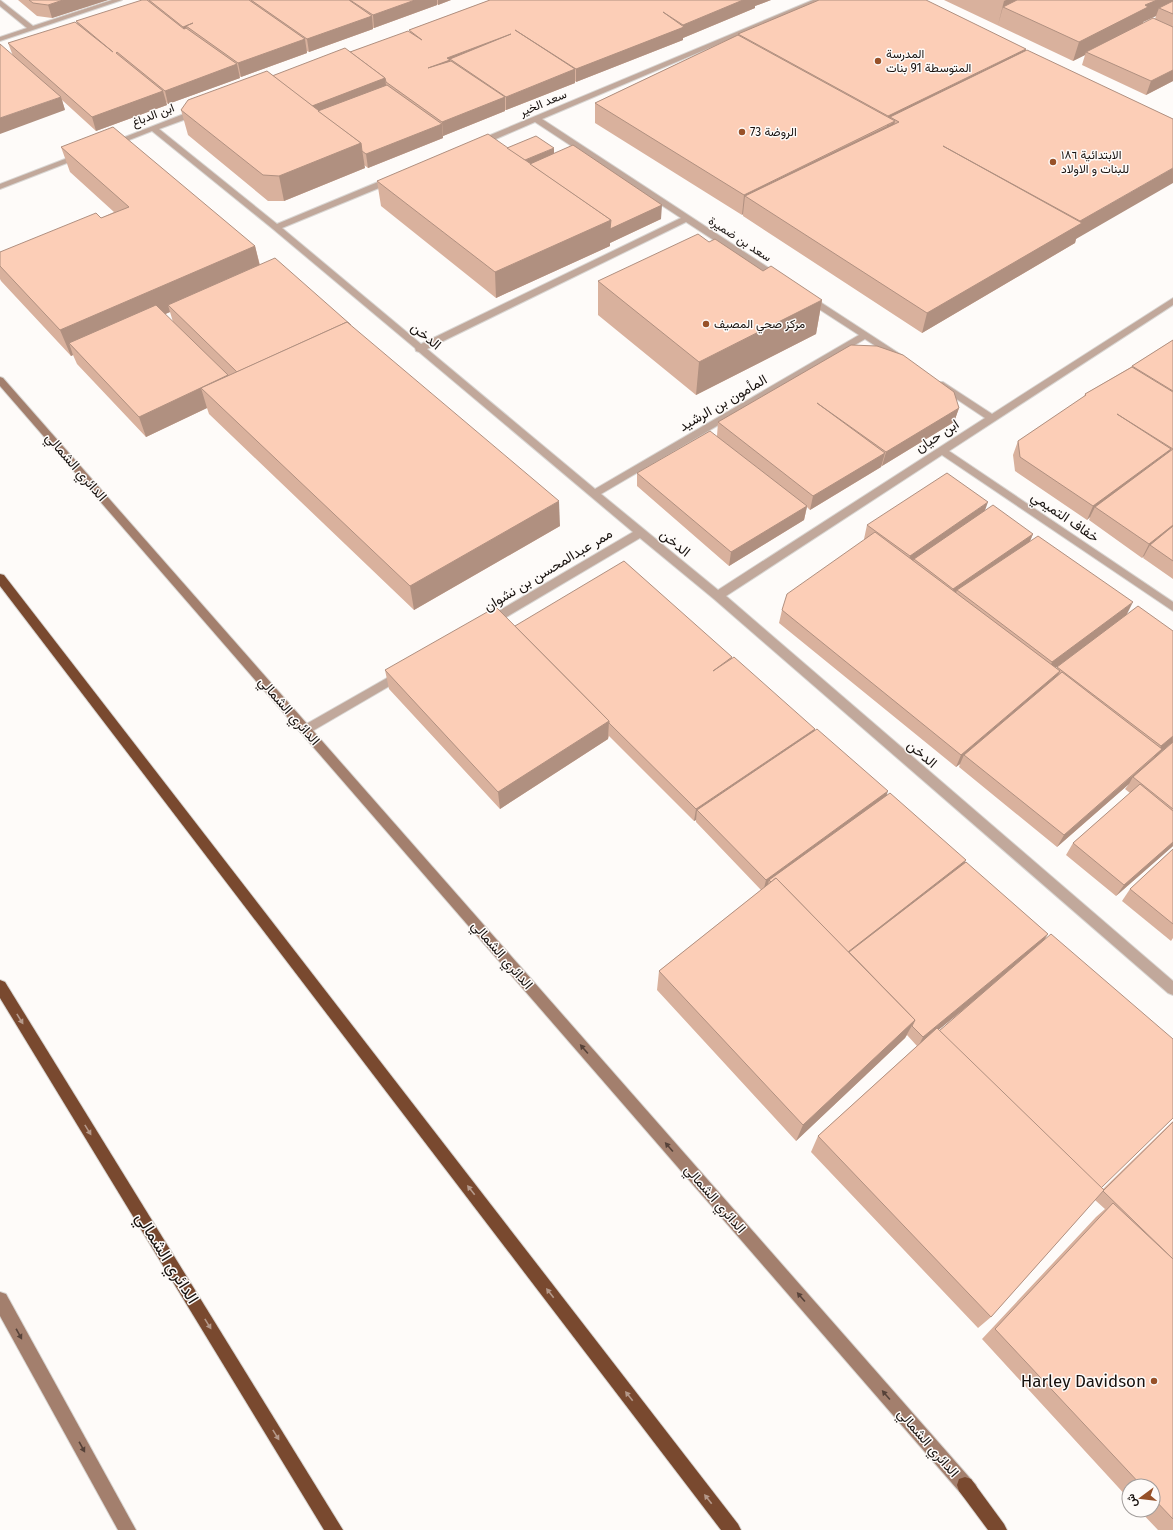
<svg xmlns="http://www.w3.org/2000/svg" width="1173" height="1530" font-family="'Fira Sans',Vazirmatn,sans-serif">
<rect width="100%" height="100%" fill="#fefbf9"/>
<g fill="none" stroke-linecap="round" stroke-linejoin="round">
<defs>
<g id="street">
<polygon points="0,0 33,26 112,0 122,0 0,41 0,37 27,28 0,6"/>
<polygon points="813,0 822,0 542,119 781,276 782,278 781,280 775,280 686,222 427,349 595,489 859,335 805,300 804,298 805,296 811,296 903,356 905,358 903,360 897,360 865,339 601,494 718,590 985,418 937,386 935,384 937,382 943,382 992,414 1173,298 1173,305 949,451 1173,602 1173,611 942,455 726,596 1173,981 1173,995 1168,993 714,599 640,538 493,625 489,626 485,625 483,622 485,619 633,532 419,352 416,351 415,348 273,229 152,131 114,146 108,146 107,144 194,110 200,110 200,114 159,129 277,224 390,177 396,177 396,181 282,228 421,344 681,218 535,122 482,145 476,145 476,141"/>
<polygon points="78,154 81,154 85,156 0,189 0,184"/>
<polygon points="401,670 405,671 407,674 405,677 309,733 305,735 301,733 299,730 301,727"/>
</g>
<g id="secondary">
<polygon points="0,377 3,378 976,1485 978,1491 976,1497 970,1499 964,1497 0,386"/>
<polygon points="0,1292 6,1294 136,1530 118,1530 0,1316"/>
</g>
<g id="highway">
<polygon points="0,574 4,575 738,1524 741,1530 721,1530 0,586"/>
<polygon points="0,980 5,982 343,1530 324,1530 0,998"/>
<polygon points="965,1477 971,1479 1004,1524 1007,1530 988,1530 959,1491 957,1485 959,1479"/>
</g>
</defs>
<use href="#street" stroke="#d9d6d3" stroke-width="2"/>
<use href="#secondary" stroke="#d9d6d3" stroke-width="2"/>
<use href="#highway" stroke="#d9d6d3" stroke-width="2"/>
<use href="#street" fill="#c1a89b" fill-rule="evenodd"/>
<use href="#secondary" fill="#a37f6d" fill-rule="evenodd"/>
<use href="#highway" fill="#79492f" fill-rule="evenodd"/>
</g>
<g fill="#d9b19d" fill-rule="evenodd">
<polygon points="18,0 108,0 52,18 37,16"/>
<polygon points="148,0 451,0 438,5 437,4 437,5 374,28 373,28 373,29 309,52 307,51 307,53 241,77 239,76 240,78 168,104 166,102 167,105 96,131 62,100 65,110 13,56 8,43 77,24 76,21"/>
<polygon points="490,0 771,0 755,6 755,8 683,38 683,40 576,82 575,81 575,83 506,110 505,110 505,111 443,136 443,138 368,168 364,165 365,168 284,201 268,201 188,135 181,110 272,76 350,52 410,32 409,30"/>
<path d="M944,0H1173V81L1146,95L1082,65L1085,55L1073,61ZM1156,16L1155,19L1143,24V22Z"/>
<polygon points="738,34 1026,49 1026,51 1173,119 1076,239 1075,243 922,333 743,216 743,214 742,215 595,123 595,103 738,35"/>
<path d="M61,147L255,246L260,265L560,526L414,610L209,414L207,408L146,437L77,364L73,355L71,356L1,281L0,279V252L101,218L114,212L70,172ZM170,312L173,322L165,314Z"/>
<polygon points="507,148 554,154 661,219 610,243 610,246 496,298 381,206 377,181"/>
<polygon points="709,242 763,271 822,300 816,334 696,395 598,315 598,281"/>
<polygon points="1173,340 1173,579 1143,558 1144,556 1142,558 1089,520 1090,517 1087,520 1015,471 1013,455 1018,441 1084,397 1085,394 1131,367 1132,366"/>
<polygon points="959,408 954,422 882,466 882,465 881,467 810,510 807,507 804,520 729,566 637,486 637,473 717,436 718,422"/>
<path d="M984,511L1033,534L1030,541L1126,615L1173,631V742L1161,752L1159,755L1173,742V846L1116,896L1066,855L1073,843L1130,793L1125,789L1129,784L1057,847L959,767L960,764L956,767L779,623L782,610L865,540L864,539L867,525ZM1112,626L1057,667L1056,668H1055Z"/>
<path d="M515,626L732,658L887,795L1048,934L1044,940L1101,1188L1103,1189L1173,1121V1530H1158L1139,1510H1153V1486H1129V1499L982,1339L1096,1217L1105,1209L1095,1200L991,1317L978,1328L811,1152L818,1136L917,1046L907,1035L905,1038L796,1141L657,990L659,971L761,890L696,822V820L694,821L609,736L608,739L500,809L389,689L385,670ZM962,1011L939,1031L938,1030Z"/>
<polygon points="1173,849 1173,938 1171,941 1122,901 1130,889"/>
</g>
<g fill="#b09080">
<polygon points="63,0 108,0 52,18 48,5"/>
<polygon points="415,0 437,0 437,5 374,28 373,15"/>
<polygon points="438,0 451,0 438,5"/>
<polygon points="743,0 771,0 755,6 755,8 683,38 683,40 576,82 576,69 683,27 683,25"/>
<polygon points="1006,0 1053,0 1003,7 998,25 1004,1"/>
<polygon points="1157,0 1173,0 1173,8 1159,8 1156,16 1143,22 1142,26 1086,52 1085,55 1073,61 1079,42 1145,5"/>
<polygon points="372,16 373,29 309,52 307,39"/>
<polygon points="193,23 186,26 189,39 186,40 183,27"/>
<polygon points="511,34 450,59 451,74 428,68 447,58"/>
<polygon points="305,39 307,53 241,77 238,63"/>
<polygon points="1026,49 1021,69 899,122 890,117 889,125 895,121 891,141 745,196 743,214 742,215 744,195 887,126 888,116"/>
<polygon points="237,64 240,78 168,104 165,91"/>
<polygon points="575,69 575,83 506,110 506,97"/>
<polygon points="1173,70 1173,81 1146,95 1151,81"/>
<polygon points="385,78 388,98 324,122 310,106"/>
<polygon points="163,91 167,105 96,131 92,117"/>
<polygon points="61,97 65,110 0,134 0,118"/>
<polygon points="505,97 505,111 443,136 442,122"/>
<polygon points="442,124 443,138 368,168 366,154"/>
<polygon points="361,143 365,168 284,201 279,176"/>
<polygon points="554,148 554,155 523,168 521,162"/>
<polygon points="1173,168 1173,183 1076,239 1075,243 922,333 927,313 1079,224 1080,221"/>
<polygon points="662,205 661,219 610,243 610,246 496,298 495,272 611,220"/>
<polygon points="255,246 261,271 168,305 170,312 78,353 69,343 73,355 71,356 60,330"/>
<polygon points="822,300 816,334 696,395 699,362"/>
<polygon points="228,375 234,395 201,388 207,408 146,437 139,417"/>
<polygon points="959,408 954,422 882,466 886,452"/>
<polygon points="1171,449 1164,463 1095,507 1090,517 1087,520 1093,506"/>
<polygon points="885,453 881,467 810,510 813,496"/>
<polygon points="559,501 560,526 414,610 410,586"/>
<polygon points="988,502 983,516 914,559 912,565 906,569 910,556"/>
<polygon points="807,506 804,520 729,566 731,552"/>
<polygon points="1173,525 1173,533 1150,545 1144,556 1142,558 1149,544"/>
<polygon points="1033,534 1027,548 957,590 955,597 948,602 953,589"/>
<polygon points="1133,602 1126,616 1046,675 1052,662"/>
<polygon points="1060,671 1054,684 964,755 960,764 956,767 961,755"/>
<polygon points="609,721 608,739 500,809 498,792"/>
<polygon points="815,729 812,741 697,810 696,820 694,821 696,809"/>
<polygon points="1173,736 1173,742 1161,752 1154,761 1133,777 1129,784 1057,847 1064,835 1154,757 1161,746"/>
<polygon points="888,791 884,803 769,880 767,889 763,892 766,880"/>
<polygon points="1173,842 1173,846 1116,896 1124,885"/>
<polygon points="966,860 961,871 847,960 843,955"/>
<polygon points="1048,934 1041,945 918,1047 923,1037"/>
<polygon points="915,1020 905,1038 796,1141 803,1125"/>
</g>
<g fill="#fcceb7" stroke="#b09080">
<polygon points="29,0 63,0 48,5 33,3"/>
<polygon points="142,0 147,0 184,29 186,28 237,64 165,91 117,52 116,53 163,91 92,117 8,43 75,22 113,52 76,21"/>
<polygon points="149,0 249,0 305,39 238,63 186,26 193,23 183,27"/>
<polygon points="251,0 349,0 372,16 307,39"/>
<polygon points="350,0 415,0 373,15"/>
<polygon points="490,0 743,0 683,25 663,12 684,27 576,69 515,30 575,69 506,97 450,59 511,34 447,58 450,60 428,68 451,61 505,97 442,122 386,82 385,78 350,52 408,31 422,40 409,30"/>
<polygon points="819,0 926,0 1026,49 888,116 738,34"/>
<polygon points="1017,0 1157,0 1145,5 1148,7 1079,42 1003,7"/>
<polygon points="1173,1 1173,14 1159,8"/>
<polygon points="1153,18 1173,27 1173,70 1151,81 1086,52"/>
<polygon points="738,35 895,121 744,195 595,103"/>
<polygon points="0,44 61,97 0,118"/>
<polygon points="345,48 385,78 312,106 272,76"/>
<polygon points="1027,50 1173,119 1173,168 1080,221 943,146 1082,223 927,313 745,196 899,122 890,117"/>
<polygon points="267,71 361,143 279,176 263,175 181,110 188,100"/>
<polygon points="387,85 442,124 366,154 362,151 361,143 318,111"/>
<polygon points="113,127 255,246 60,330 0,266 0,252 96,213 101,218 129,207 61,147"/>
<polygon points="488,134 611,220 495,272 377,181"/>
<polygon points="536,136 554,148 525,160 507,148"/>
<polygon points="573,145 662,205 610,229 611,220 530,164"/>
<polygon points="698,234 709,242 715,239 763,271 771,266 822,300 699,362 598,281"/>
<polygon points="275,258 351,325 347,322 237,372 168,305"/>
<polygon points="156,305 228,375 139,417 69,343"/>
<polygon points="347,322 559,501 410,586 201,388"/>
<polygon points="1173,340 1173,391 1132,366"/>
<polygon points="851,345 877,346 903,355 954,392 959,408 886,452 817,403 885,453 813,496 718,422"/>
<polygon points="1132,367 1173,392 1173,525 1149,544 1095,507 1173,449 1117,414 1171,449 1093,506 1020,457 1018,441 1086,395 1085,394"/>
<polygon points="710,431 807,506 731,552 637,473"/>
<polygon points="947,473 988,502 910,556 867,525"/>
<polygon points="993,505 1033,534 953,589 914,559"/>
<polygon points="1173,526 1173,561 1150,545"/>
<polygon points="875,532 1060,671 961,755 782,610 787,594"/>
<polygon points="1038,536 1133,602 1052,662 957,590"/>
<polygon points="624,561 732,657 713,671 734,657 815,729 696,809 609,723 609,721 515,626"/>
<polygon points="1138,606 1173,631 1173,736 1161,746 1057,667"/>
<polygon points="496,607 609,721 498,792 385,670"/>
<polygon points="1062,672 1162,749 1064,835 964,755"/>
<polygon points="817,729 888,791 766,880 697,810"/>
<polygon points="1173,742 1173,809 1133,777"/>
<polygon points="1140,784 1173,811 1173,842 1124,885 1073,843"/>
<polygon points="890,793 966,860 848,952 776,878 771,882 769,880"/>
<polygon points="1173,849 1173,924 1130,889"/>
<polygon points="966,862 1048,934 923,1037 912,1026 915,1020 849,952"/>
<polygon points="776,878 915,1020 803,1125 659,971"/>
<polygon points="1051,934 1173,1039 1173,1118 1101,1188 939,1031"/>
<polygon points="937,1028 1104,1190 991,1317 818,1136"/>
<polygon points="1173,1122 1173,1259 1103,1191 1104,1190"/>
<polygon points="1113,1203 1173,1259 1173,1519 1153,1498 1153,1486 1142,1486 995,1329"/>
</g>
<defs><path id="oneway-solid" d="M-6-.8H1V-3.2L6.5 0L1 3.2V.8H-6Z"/></defs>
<g fill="#b5998a">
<use href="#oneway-solid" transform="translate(20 1019) rotate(58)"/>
<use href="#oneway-solid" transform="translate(88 1130) rotate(58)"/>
<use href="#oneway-solid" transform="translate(471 1190) rotate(-128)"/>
<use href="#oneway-solid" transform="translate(550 1293) rotate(-128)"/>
<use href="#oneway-solid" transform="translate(208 1324) rotate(58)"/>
<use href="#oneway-solid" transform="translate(629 1396) rotate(-128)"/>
<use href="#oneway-solid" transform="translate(276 1435) rotate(58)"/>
<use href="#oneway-solid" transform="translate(708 1499) rotate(-128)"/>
</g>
<g fill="#564239">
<use href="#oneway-solid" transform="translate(584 1049) rotate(-131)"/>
<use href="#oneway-solid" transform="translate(669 1147) rotate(-131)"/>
<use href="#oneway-solid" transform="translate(801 1297) rotate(-131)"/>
<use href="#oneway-solid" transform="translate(19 1334) rotate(61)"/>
<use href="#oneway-solid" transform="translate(886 1395) rotate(-131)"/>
<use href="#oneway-solid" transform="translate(82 1447) rotate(61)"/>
</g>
<g fill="#975128" stroke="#fefbf9" stroke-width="1.5">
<circle cx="878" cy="61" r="4"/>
<circle cx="742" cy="132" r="4"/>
<circle cx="1053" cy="162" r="4"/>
<circle cx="706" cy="324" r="4"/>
<circle cx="1154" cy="1381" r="4"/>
</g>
<g text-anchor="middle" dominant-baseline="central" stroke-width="3" stroke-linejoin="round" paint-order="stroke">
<g font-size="12" fill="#17110e" stroke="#fefbf9" text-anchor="start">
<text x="886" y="54">المدرسة<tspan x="886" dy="14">المتوسطة 91 بنات</tspan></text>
<text x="750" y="132">الروضة 73</text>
<text x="1061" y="155">الابتدائية ١٨٦<tspan x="1061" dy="14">للبنات و الاولاد</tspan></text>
<text x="714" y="324">مركز صحي المصيف</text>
</g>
<g font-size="12" fill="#17110e" stroke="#fefbf9">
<text transform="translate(543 103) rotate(-23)">سعد الخير</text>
<text transform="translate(153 115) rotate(-21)">ابن الدباغ</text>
<text transform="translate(740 239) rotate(33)">سعد بن ضميرة</text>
</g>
<g font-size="14" fill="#17110e" stroke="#fefbf9">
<text transform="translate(426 336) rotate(40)">الدخن</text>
<text transform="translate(723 403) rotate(-30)">المأمون بن الرشيد</text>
<text transform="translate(937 436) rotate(-33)">ابن حيان</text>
<text transform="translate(76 467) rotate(49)">الدائري الشمالي</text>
<text transform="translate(1065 517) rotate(34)">خفاف التميمي</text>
<text transform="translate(675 543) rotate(39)">الدخن</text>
<text transform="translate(548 570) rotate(-31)">ممر عبدالمحسن بن نشوان</text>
<text transform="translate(289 711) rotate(49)">الدائري الشمالي</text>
<text transform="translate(922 754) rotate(41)">الدخن</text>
<text transform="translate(502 955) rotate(49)">الدائري الشمالي</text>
<text transform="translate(715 1199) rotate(49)">الدائري الشمالي</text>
<text transform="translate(928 1443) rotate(49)">الدائري الشمالي</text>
</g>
<g font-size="17" fill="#17110e" stroke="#fefbf9">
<text transform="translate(167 1258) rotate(58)">الدائري الشمالي</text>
</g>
<g font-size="17" fill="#17110e" stroke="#fefbf9" text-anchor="end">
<text x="1146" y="1381">Harley Davidson</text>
</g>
</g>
<g transform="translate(1141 1498) rotate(255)"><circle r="19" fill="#fefbf9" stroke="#a29d9b"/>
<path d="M0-3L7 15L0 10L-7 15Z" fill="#975128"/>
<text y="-6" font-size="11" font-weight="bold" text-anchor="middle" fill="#17110e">ش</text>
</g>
</svg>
